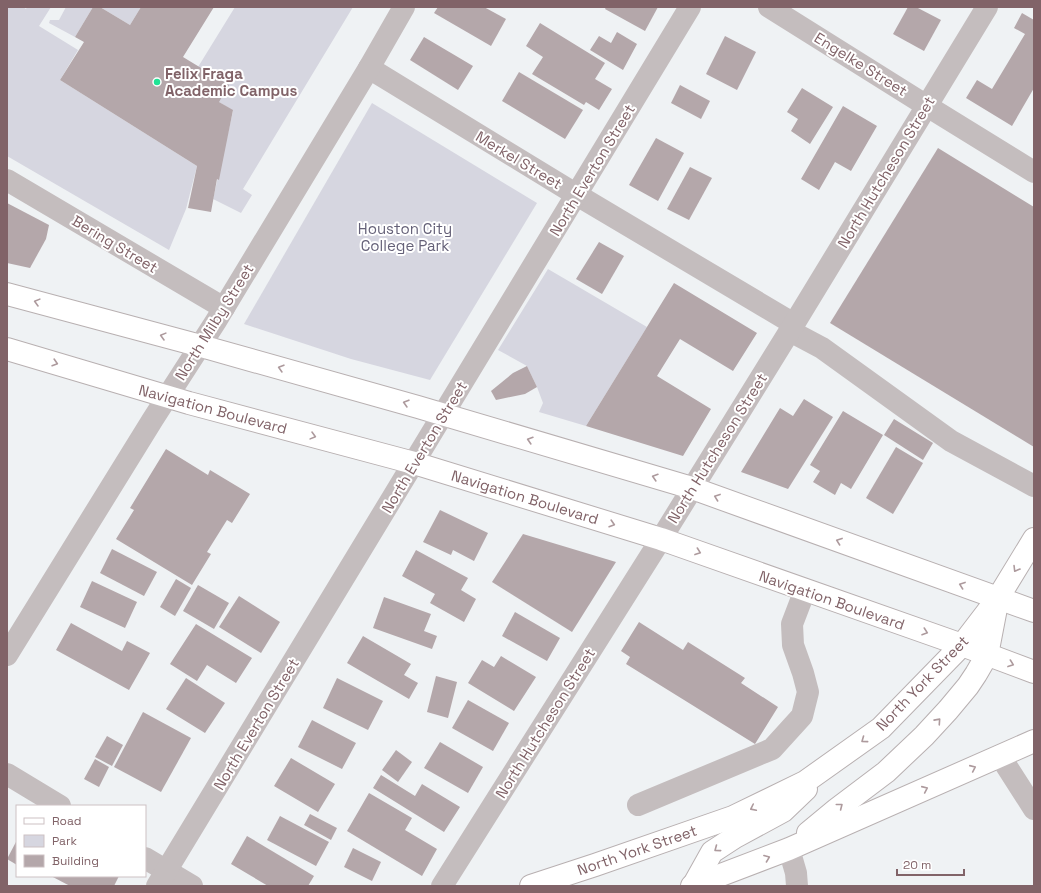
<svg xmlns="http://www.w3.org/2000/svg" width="1041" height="893" font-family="'Space Grotesk',sans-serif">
<rect width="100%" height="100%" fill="#eff2f4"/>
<g fill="#d6d6e0">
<polygon points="7,7 23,7 26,9 27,7 51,7 39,26 78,50 60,80 197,166 186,209 169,250 7,156"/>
<polygon points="66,7 93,7 75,37 49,23 50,20 59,20"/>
<polygon points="100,7 141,7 130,25"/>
<polygon points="235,7 353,7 243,189 252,195 241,213 213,199 233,111 219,102 198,67"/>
<polygon points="372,103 537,203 430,380 351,359 244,324"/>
<polygon points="548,269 647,327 586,426 539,412 543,403 537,387 527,366 498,350"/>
</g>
<g fill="#b4a7aa">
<polygon points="93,7 100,7 130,25 141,7 214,7 183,57 229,85 219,102 233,110 219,180 217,179 211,212 188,208 197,166 60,80 84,42 75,37"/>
<polygon points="438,7 484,7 506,19 491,46 434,13"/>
<polygon points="606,7 658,7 645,31 605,9"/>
<polygon points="908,7 916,7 941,20 924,51 893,34"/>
<polygon points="1022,13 1034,20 1034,88 1012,126 966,98 977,80 992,89 1025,34 1014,28"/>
<polygon points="540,23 605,63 595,79 612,89 599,110 586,102 584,105 532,74 543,57 526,46"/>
<polygon points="617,32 637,44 623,70 590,50 599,36 611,43"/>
<polygon points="725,36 756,52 737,90 706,74"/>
<polygon points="424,37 473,66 458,90 410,60"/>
<polygon points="519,72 583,110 565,139 502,101"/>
<polygon points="680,85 710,101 701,119 671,103"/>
<polygon points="802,88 833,107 810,144 791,131 798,119 787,112"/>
<polygon points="843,106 877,126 851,171 835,162 819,190 801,179"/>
<polygon points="656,138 684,153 658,201 629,185"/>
<polygon points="938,148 1034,207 1034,447 830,323"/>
<polygon points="690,167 712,178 689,220 667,209"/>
<polygon points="7,203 49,225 46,239 30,268 7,263"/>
<polygon points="599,242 624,256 602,294 576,279"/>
<polygon points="674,283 757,333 733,371 680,339 657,376 711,409 683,456 586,426"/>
<polygon points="527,366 537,387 525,394 496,400 491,391 513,373"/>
<polygon points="804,399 833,417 788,489 741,472 780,408 793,416"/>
<polygon points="843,411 883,435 851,489 841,483 835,495 813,482 820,471 810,465"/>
<polygon points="894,419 933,443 923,460 884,435"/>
<polygon points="896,447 923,463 893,514 866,498"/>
<polygon points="166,449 208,475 210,470 250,494 232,523 227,520 207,552 211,554 192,585 116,539 134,510 130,508"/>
<polygon points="440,510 488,533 474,561 453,550 451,555 423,542"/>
<polygon points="523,534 616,562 572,632 492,582"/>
<polygon points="112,549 157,572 144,596 100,573"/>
<polygon points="416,550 468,578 461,590 476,599 464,622 430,603 435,594 402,576"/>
<polygon points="176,579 191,588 175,616 160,607"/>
<polygon points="92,581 137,602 125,628 80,607"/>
<polygon points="198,585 229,603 214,629 183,611"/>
<polygon points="239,596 280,622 261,653 219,627"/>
<polygon points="384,597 431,614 424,631 437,636 432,649 373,628"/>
<polygon points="515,612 560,638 547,661 502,636"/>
<polygon points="639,622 683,650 688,642 745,678 741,683 778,707 755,744 626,664 630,657 621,651"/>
<polygon points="71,623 122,651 127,641 150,653 129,690 56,650"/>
<polygon points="196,624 252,658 236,683 207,665 197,681 170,664"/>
<polygon points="363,636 411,664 404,675 418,683 409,699 347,663"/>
<polygon points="501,656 536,677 514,711 468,683 482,660 494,667"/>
<polygon points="436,676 457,682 448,718 427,712"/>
<polygon points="186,678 225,703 205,733 166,709"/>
<polygon points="337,678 383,701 368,730 323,708"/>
<polygon points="468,700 509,723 493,751 452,728"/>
<polygon points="143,712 191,738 161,792 114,767"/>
<polygon points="312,720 356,743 342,769 298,747"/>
<polygon points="107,736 123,745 112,766 95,757"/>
<polygon points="440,742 483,767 468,793 424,768"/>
<polygon points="396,750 412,762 398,782 382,770"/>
<polygon points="291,758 335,784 318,812 274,786"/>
<polygon points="95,759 109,767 99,787 84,779"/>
<polygon points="381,775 415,796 422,784 460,807 444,832 373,788"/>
<polygon points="369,793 412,818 405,830 437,849 422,876 347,831"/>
<polygon points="310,814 337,828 331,840 304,825"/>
<polygon points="280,816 329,842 316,866 267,840"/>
<polygon points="247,836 314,876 308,886 268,886 231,864"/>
<polygon points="17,840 17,865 7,859"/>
<polygon points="353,848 381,862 372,881 344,867"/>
<polygon points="51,876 119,876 114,886 70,886"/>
</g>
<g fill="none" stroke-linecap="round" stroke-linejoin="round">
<defs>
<g id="major">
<polyline points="7,294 201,346 418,407 692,488 1034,611"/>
<polyline points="7,349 189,403 414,463 661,539 962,645 1034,672"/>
<polyline points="808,833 837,809 886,772 924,736 948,710 968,686 976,674 987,655 997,603"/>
<polyline points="531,886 595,865 733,817 805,782 881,728 962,645 998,598 1034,539"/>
<polyline points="692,886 789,849 1034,741"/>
<polyline points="693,886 712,852 735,837 783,811 806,789"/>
</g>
</defs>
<use href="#major" stroke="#b8b0b1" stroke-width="24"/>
<g stroke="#c4bdbe" stroke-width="22">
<polyline points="769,7 927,106 1034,172"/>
<polyline points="369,68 577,195 794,324"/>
<polyline points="7,180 224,308"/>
<polyline points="790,331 822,348 951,441 1034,486"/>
<polyline points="7,655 153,419 216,321 369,68 404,7"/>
<polyline points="1000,756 1034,809"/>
<polyline points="7,774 60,806"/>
<polyline points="638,805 772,749 802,716 808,692 803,673 793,645 792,624 805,590"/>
<polyline points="789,849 796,873 797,886"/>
<polyline points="145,858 192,886"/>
<polyline points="157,886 690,7"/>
<polyline points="442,886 661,539 794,324 987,7"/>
</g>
<use href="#major" stroke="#fff" stroke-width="22"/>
</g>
<defs><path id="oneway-chevron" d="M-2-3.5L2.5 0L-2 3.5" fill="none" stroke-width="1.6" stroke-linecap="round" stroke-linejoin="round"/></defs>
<g stroke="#ad9a9d">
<use href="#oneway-chevron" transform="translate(37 302) rotate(-165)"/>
<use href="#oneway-chevron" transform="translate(163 336) rotate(-165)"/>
<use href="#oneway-chevron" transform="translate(55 363) rotate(17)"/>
<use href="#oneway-chevron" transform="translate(281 368) rotate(-164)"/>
<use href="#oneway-chevron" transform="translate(406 403) rotate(-164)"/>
<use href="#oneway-chevron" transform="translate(313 436) rotate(15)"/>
<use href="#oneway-chevron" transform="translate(530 440) rotate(-163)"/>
<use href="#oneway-chevron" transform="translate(655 477) rotate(-163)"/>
<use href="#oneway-chevron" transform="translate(717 497) rotate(-160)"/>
<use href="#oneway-chevron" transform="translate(612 524) rotate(17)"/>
<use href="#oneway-chevron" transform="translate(839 541) rotate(-160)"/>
<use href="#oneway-chevron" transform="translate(698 552) rotate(20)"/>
<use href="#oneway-chevron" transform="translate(1016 569) rotate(121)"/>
<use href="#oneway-chevron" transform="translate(962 585) rotate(-160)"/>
<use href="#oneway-chevron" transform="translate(925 632) rotate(19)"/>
<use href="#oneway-chevron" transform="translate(1011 664) rotate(20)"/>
<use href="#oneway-chevron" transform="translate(938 721) rotate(-48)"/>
<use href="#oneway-chevron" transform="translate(864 740) rotate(144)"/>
<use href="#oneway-chevron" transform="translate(973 768) rotate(-24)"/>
<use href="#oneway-chevron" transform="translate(925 789) rotate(-24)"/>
<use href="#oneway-chevron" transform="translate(840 806) rotate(-38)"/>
<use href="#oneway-chevron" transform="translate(753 808) rotate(154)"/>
<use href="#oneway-chevron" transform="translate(717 849) rotate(143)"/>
<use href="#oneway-chevron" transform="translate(767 858) rotate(-21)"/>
</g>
<circle fill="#20e395" stroke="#fff" stroke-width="1.5" cx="157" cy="82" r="4"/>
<g text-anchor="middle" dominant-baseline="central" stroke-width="4" stroke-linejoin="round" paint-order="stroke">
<g font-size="15" fill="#816368" stroke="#fff">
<text transform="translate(861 64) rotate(32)">Engelke Street</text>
<text transform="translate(519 160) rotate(31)">Merkel Street</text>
<text transform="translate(592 170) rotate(-59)">North Everton Street</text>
<text transform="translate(886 172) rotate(-59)">North Hutcheson Street</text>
<text transform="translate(115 244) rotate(31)">Bering Street</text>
<text transform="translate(214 322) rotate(-58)">North Milby Street</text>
<text transform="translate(213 409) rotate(15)">Navigation Boulevard</text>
<text transform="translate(424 447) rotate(-59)">North Everton Street</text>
<text transform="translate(717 448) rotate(-58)">North Hutcheson Street</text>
<text transform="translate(525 497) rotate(17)">Navigation Boulevard</text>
<text transform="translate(832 600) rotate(19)">Navigation Boulevard</text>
<text transform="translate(922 683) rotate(-46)">North York Street</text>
<text transform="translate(545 723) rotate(-58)">North Hutcheson Street</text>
<text transform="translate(256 724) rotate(-59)">North Everton Street</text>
<text transform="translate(637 850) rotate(-19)">North York Street</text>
</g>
<g font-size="15" font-weight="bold" fill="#816368" stroke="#fff" text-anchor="start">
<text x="165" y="73">Felix Fraga<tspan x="165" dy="17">Academic Campus</tspan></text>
</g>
<g font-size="15" fill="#656178" stroke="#fff">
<text x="405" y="228">Houston City<tspan x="405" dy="17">College Park</tspan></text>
</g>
</g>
<rect width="1041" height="893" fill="none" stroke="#816368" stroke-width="16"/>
<rect x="16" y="805" width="130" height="72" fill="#ffffff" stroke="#cdc1c3"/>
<rect x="24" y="818" width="20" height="6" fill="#ffffff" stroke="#cdc1c3"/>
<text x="52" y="825" font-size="12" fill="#816368">Road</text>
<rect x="24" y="835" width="20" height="12" fill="#d6d6e0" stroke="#cdc1c3"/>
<text x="52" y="845" font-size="12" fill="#816368">Park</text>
<rect x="24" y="855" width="20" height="12" fill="#b4a7aa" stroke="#cdc1c3"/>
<text x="52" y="865" font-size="12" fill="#816368">Building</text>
<path d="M897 869v6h67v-6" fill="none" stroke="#816368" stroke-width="2"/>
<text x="903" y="869" font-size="12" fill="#816368" stroke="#ffffff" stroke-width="3" paint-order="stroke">20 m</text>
</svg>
